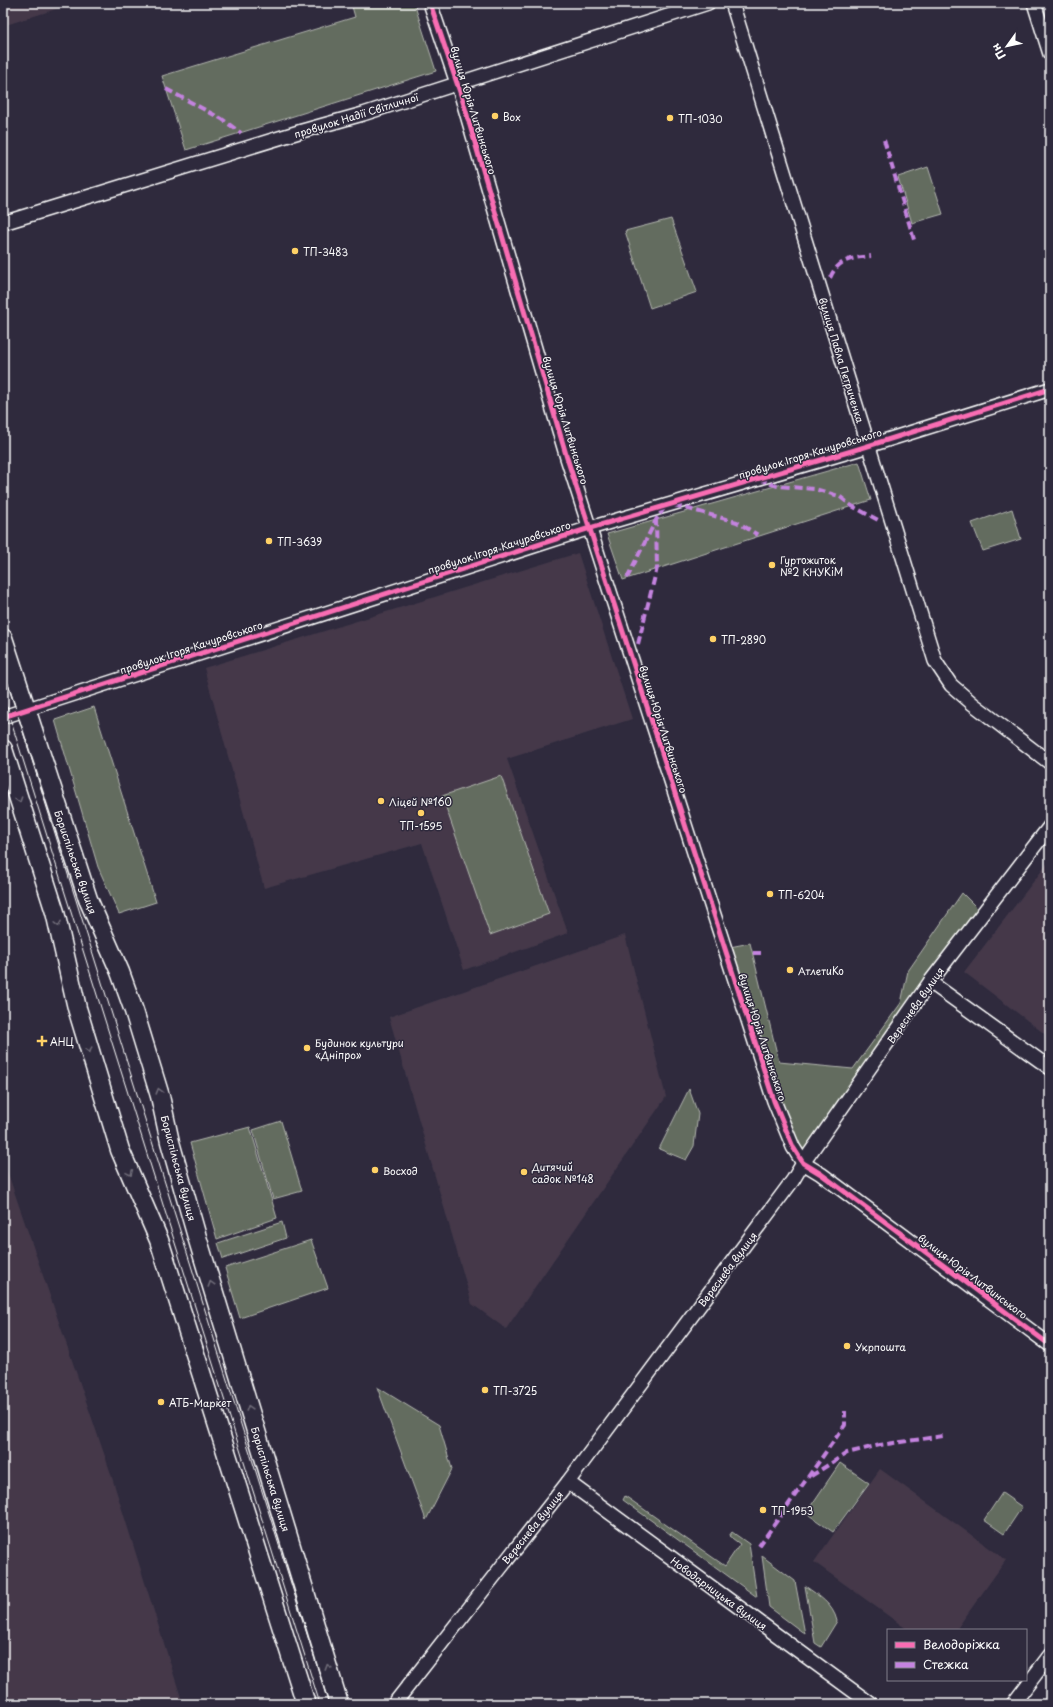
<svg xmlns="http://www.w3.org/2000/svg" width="1053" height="1707" font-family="'Playpen Sans',sans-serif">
<rect width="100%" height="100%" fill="#2f2a3d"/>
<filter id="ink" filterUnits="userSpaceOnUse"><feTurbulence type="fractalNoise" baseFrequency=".025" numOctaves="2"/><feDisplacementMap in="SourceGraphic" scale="8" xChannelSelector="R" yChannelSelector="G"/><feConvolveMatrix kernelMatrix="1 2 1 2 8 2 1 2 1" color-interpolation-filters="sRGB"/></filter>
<g filter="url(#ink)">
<g fill="#44394a">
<polygon points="3,3 75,3 3,26"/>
<polygon points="578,553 632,719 507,759 568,933 464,970 422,843 264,888 204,668"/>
<polygon points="1050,860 1050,1038 964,972"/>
<polygon points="625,935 666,1097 506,1329 472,1304 389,1017"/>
<polygon points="3,1159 110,1471 183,1704 3,1704"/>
<polygon points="880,1469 1006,1560 956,1630 908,1630 814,1562"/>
</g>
<g fill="#646c5f" stroke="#b2b6af">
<polygon points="351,3 414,3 436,71 186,150 162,76 355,17"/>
<polygon points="928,167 943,214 912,223 898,177"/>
<polygon points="671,219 697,292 650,308 625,231"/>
<polygon points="859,462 871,500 623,580 607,534"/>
<polygon points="1012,509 1021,539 983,551 972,523"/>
<polygon points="94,707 156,902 119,914 98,867 55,720"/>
<polygon points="501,776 549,914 490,935 442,796"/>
<polygon points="962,893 982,913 803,1163 725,948 750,943 779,1062 853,1069 901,1003 908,971"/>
<polygon points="689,1089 698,1114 694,1146 686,1160 659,1149"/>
<polygon points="281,1121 302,1191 273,1199 253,1130"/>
<polygon points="250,1127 277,1218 217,1239 190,1143"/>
<polygon points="282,1222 286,1238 223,1259 218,1243"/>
<polygon points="311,1240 328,1288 240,1318 225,1268"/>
<polygon points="377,1387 439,1425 452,1469 426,1520"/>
<polygon points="840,1463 869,1483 833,1532 806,1513"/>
<polygon points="1002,1493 1022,1507 1004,1534 984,1520"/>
<polygon points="625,1496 725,1566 740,1544 729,1536 732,1532 749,1544 757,1597 623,1500"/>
<polygon points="762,1556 795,1581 805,1634 769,1607"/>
<path d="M805,1586C819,1596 833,1604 837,1621L821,1647L815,1643Z"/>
</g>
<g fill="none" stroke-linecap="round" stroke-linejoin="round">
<defs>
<g id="minor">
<polyline points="430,3 462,98 567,458 774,1101 793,1147 803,1163 821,1174 1050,1345"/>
<polyline points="732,3 935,661 951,685 973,704 1050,763"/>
<polyline points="1034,3 1050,54"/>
<polyline points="3,223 302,131 363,114 708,3"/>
<polyline points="3,717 590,528 855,450 1050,389"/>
<polyline points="930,982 1050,1068"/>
<polyline points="568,1482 871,1704"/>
<polyline points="394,1704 568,1482 793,1180 803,1163 930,982 1050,826"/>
<polyline points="1013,1704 1050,1655"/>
</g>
<g id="secondary">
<polyline points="3,638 88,899 120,972 134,1011 160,1096 170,1142 197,1237 339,1704"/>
<polyline points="3,749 55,912 77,1008 120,1150 159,1240 306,1704"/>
</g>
</defs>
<use href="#minor" stroke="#fff" stroke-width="16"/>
<use href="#secondary" stroke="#fff" stroke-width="21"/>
<use href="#minor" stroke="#2f2a3d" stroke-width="13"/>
<use href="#secondary" stroke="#2f2a3d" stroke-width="18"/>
<g stroke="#fff" stroke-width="1">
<polyline points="3,668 329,1704"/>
<polyline points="3,696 320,1704"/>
</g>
<g stroke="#c483df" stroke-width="4" stroke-dasharray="8 4" stroke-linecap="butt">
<polyline points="166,89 222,119 241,133"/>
<polyline points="884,140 915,243"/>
<path d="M830,278C838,259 852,258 871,256"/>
<polyline points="759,479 777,486 815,489 839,496 852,506 878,520"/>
<polyline points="674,505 737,522 758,535"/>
<polyline points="627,578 656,520 666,505"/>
<polyline points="638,644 657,568 656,520"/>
<polyline points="753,953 762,953"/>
<polyline points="811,1476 847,1453 880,1445 943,1436"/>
<polyline points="759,1546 845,1425 845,1411"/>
</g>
<defs>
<g id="cycleway">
<polyline points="430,3 462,98 567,458 774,1101 793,1147 803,1163 821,1174 1050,1345"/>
<polyline points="3,717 590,528 855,450 1050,389"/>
</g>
</defs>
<use href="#cycleway" stroke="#2f2a3d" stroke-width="8"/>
<use href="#cycleway" stroke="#f96db3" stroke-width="5"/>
</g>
<defs><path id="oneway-chevron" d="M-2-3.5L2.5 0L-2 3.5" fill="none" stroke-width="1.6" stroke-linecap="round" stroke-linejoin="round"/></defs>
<g stroke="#6d6a77">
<use href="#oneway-chevron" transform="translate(19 800) rotate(72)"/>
<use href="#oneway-chevron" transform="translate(58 924) rotate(78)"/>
<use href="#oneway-chevron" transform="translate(89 1050) rotate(73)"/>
<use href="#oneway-chevron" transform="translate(159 1091) rotate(-106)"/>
<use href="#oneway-chevron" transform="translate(130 1173) rotate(66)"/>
<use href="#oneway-chevron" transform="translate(211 1284) rotate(-107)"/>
<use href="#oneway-chevron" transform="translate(249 1408) rotate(-107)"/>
<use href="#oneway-chevron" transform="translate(328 1667) rotate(-107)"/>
</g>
</g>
<g fill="#ffd166" stroke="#2f2a3d" stroke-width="1.5">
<circle cx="495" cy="116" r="4"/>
<circle cx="670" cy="118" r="4"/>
<circle cx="295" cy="251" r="4"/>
<circle cx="269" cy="541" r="4"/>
<circle cx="772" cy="565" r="4"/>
<circle cx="713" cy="639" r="4"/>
<circle cx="381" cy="801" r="4"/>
<circle cx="421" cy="813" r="4"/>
<circle cx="770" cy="894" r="4"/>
<circle cx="790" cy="970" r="4"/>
<path d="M40 1035h4v4h4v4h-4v4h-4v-4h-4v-4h4z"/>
<circle cx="307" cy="1048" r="4"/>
<circle cx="375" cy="1170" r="4"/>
<circle cx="524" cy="1172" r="4"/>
<circle cx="847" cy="1346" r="4"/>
<circle cx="485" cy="1390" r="4"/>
<circle cx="161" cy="1402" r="4"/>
<circle cx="763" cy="1510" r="4"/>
</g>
<g text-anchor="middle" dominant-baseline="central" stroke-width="3" stroke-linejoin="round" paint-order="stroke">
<g font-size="10" fill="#fff" stroke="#2f2a3d">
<text transform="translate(474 110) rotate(73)">вулиця Юрія Литвинського</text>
<text transform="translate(356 115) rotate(-17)">провулок Надії Світличної</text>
<text transform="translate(842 360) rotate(73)">вулиця Павла Петриченка</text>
<text transform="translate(566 420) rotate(73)">вулиця Юрія Литвинського</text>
<text transform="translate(810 453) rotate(-17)">провулок Ігоря Качуровського</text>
<text transform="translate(499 547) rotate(-18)">провулок Ігоря Качуровського</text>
<text transform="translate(191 647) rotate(-18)">провулок Ігоря Качуровського</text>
<text transform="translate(664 729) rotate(72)">вулиця Юрія Литвинського</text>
<text transform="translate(76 862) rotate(71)">Бориспільська вулиця</text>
<text transform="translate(915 1005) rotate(-55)">Вереснева вулиця</text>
<text transform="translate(763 1037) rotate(72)">вулиця Юрія Литвинського</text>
<text transform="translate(179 1168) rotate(75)">Бориспільська вулиця</text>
<text transform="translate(727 1269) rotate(-53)">Вереснева вулиця</text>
<text transform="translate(973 1276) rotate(37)">вулиця Юрія Литвинського</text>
<text transform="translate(271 1479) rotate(73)">Бориспільська вулиця</text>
<text transform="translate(532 1527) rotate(-51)">Вереснева вулиця</text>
<text transform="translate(719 1593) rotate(36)">Новодарницька вулиця</text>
</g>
<g font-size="10" fill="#fff" stroke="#2f2a3d" text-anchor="start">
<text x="503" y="116">Box</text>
<text x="678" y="118">ТП-1030</text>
<text x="303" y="251">ТП-3483</text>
<text x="277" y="541">ТП-3639</text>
<text x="780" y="559">Гуртожиток<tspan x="780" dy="12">№2 КНУКіМ</tspan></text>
<text x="721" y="639">ТП-2890</text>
<text x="389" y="801">Ліцей №160</text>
<text x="421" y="825" text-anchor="middle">ТП-1595</text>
<text x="778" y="894">ТП-6204</text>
<text x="798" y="970">АтлетиКо</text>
<text x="50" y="1041">АНЦ</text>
<text x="315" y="1042">Будинок культури<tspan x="315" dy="12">«Дніпро»</tspan></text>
<text x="532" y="1166">Дитячий<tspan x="532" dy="12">садок №148</tspan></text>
<text x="383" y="1170">Восход</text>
<text x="855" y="1346">Укрпошта</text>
<text x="493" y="1390">ТП-3725</text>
<text x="169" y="1402">АТБ-Маркет</text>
<text x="771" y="1510">ТП-1953</text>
</g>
</g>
<rect width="1053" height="1707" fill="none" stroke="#2f2a3d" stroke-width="16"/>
<rect x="8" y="8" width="1037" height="1691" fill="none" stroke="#fff" stroke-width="1.5" filter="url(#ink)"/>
<rect x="887" y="1629" width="140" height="52" fill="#2f2a3d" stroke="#827f8b"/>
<rect x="895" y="1642" width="20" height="6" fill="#f96db3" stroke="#827f8b"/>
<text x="923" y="1649" font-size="12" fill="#ffffff">Велодоріжка</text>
<rect x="895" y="1662" width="20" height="6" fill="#c483df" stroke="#827f8b"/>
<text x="923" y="1669" font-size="12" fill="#ffffff">Стежка</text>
<g transform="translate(1007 46) rotate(237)" stroke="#2f2a3d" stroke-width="3" paint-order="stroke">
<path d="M0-3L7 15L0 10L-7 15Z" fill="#ffffff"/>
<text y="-6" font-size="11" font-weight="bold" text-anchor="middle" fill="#ffffff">Пн</text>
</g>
</svg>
